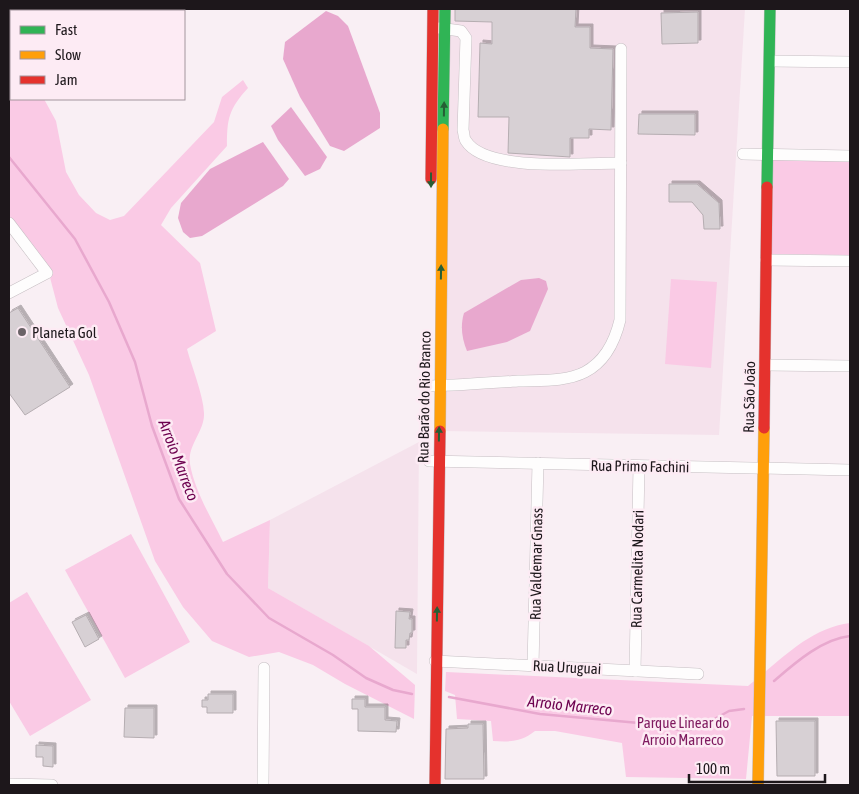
<svg xmlns="http://www.w3.org/2000/svg" width="859" height="794" font-family="'Asap Condensed',sans-serif">
<defs>
<filter id="shadow"><feDropShadow dx="3" dy="-3" stdDeviation="0" flood-color="#0004"/></filter>
</defs>
<rect width="100%" height="100%" fill="#f9eff4"/>
<g fill="#f5e2ec">
<polygon points="451,9 745,9 719,435 441,431"/>
<polygon points="419,442 417,674 268,588 270,520"/>
</g>
<g fill="#facae5">
<path d="M9,53L11,54V99H44L56,121L66,172L79,195L96,213L110,220L124,216L214,122L222,97L243,80L248,88C229,109 227,118 227,146L171,208L161,225L200,263L216,331L187,349C192,368 203,394 204,413C205,431 187,445 190,464C195,492 211,517 223,542L270,520L268,588L369,646L415,685L414,719L345,684L313,665L279,652L249,657L212,641L183,607L155,561L89,375L58,308L47,266L9,217Z"/>
<polygon points="773,159 850,161 850,255 771,254"/>
<polygon points="671,279 717,282 711,368 665,364"/>
<polygon points="131,534 190,642 125,678 65,570"/>
<polygon points="27,592 91,700 30,736 9,701 9,603"/>
<path d="M850,623V716H752L746,779L626,777L622,743L555,731H535C521,742 510,742 493,741L491,721L457,719L455,695L445,691L446,672L748,686C780,661 809,628 850,623Z"/>
</g>
<g fill="#e8a8ce">
<polygon points="326,11 338,16 348,26 380,113 380,128 344,151 330,146 300,97 283,59 285,42"/>
<polygon points="291,107 327,157 320,169 305,176 278,140 271,126"/>
<polygon points="263,142 289,179 283,186 202,236 190,238 183,232 178,218 181,203 210,169"/>
<path d="M539,278L546,281L548,289L530,331L507,342L467,351C462,339 460,326 464,313L521,280Z"/>
</g>
<g fill="none" stroke-linecap="round" stroke-linejoin="round">
<g stroke="#e8a8ce" stroke-width="2.5">
<polyline points="9,157 75,239 109,302 135,362 152,426 179,499 227,574 269,618 333,655 366,678 393,690 412,694"/>
<path d="M774,681C795,663 822,639 850,636"/>
<polyline points="449,697 540,714 650,724 685,731 698,728 729,711 744,709"/>
</g>
</g>
<g fill="#d7d0d4" stroke="#b5adb1" filter="url(#shadow)">
<polygon points="455,9 576,9 575,27 590,27 590,48 613,49 611,130 589,129 589,138 570,138 570,157 508,153 509,117 478,117 480,43 492,44 492,22 455,21"/>
<polygon points="698,12 698,43 662,44 661,13"/>
<polygon points="639,114 695,114 695,135 638,134"/>
<polygon points="669,184 697,184 719,203 720,229 704,229 703,215 692,202 669,202"/>
<polygon points="18,308 70,387 25,415 9,393 9,313"/>
<polygon points="396,611 410,612 409,619 412,619 412,633 410,633 409,640 406,640 406,648 395,648"/>
<polygon points="86,615 99,639 85,647 72,622"/>
<polygon points="208,694 233,694 233,713 207,713 207,707 202,707 202,700 208,700"/>
<polygon points="352,699 365,699 365,707 385,707 385,720 397,721 396,732 358,731 358,709 352,709"/>
<polygon points="125,708 154,708 154,738 124,737"/>
<polygon points="776,721 815,721 815,776 777,776"/>
<polygon points="468,724 483,724 484,779 445,779 446,729 468,728"/>
<polygon points="36,745 53,746 53,767 43,766 43,757 36,757"/>
</g>
<g fill="none" stroke-linecap="round" stroke-linejoin="round">
<defs>
<g id="street">
<path d="M439,28L461,31L466,38L463,130C464,133 464,139 466,141C486,173 587,163 621,163"/>
<polyline points="770,61 850,62"/>
<polyline points="743,154 850,156"/>
<polyline points="9,223 47,273 9,293"/>
<polyline points="766,260 850,261"/>
<polyline points="765,365 850,366"/>
<path d="M430,386C459,385 488,383 518,381C539,380 566,382 585,372C606,361 615,341 620,320L621,49"/>
<polyline points="429,461 850,470"/>
<polyline points="435,661 698,674"/>
<polyline points="533,665 538,463"/>
<polyline points="635,671 639,466"/>
<polyline points="9,784 52,785"/>
<polyline points="263,785 264,668"/>
</g>
<g id="fast">
<polyline points="443,129 445,9"/>
<polyline points="767,187 770,9"/>
</g>
<g id="slow">
<polyline points="440,431 443,129"/>
<polyline points="758,785 764,428"/>
</g>
<g id="jam">
<polyline points="431,179 433,9"/>
<polyline points="764,428 767,187"/>
<polyline points="435,785 440,431"/>
</g>
</defs>
<use href="#street" stroke="#c6bfc3" stroke-width="12"/>
<use href="#fast" stroke="#c6bfc3" stroke-width="12"/>
<use href="#slow" stroke="#c6bfc3" stroke-width="12"/>
<use href="#jam" stroke="#c6bfc3" stroke-width="12"/>
<use href="#street" stroke="#fefdfd" stroke-width="11"/>
<use href="#fast" stroke="#30b455" stroke-width="11"/>
<use href="#slow" stroke="#ff9f0a" stroke-width="11"/>
<use href="#jam" stroke="#e5322d" stroke-width="11"/>
</g>
<defs><path id="oneway-solid" d="M-6-.8H1V-3.2L6.5 0L1 3.2V.8H-6Z" transform="scale(1.25)"/></defs>
<g fill="#265e35">
<use href="#oneway-solid" transform="translate(444 109) rotate(-89)"/>
<use href="#oneway-solid" transform="translate(431 180) rotate(90)"/>
<use href="#oneway-solid" transform="translate(441 272) rotate(-89)"/>
<use href="#oneway-solid" transform="translate(439 434) rotate(-89)"/>
<use href="#oneway-solid" transform="translate(437 614) rotate(-89)"/>
</g>
<circle fill="#6a6367" stroke="#fdebf4" stroke-width="2" cx="22" cy="332" r="5"/>
<g text-anchor="middle" dominant-baseline="central" stroke-width="5" stroke-linejoin="round" paint-order="stroke">
<g font-size="15" fill="#1d171b" stroke="#fdebf4" text-anchor="start">
<text x="32" y="332">Planeta Gol</text>
</g>
<g font-size="15" fill="#1d171b" stroke="#fdebf4">
<text transform="translate(424 397) rotate(-89)">Rua Barão do Rio Branco</text>
<text transform="translate(749 397) rotate(-89)">Rua São João</text>
<text transform="translate(640 466) rotate(1)">Rua Primo Fachini</text>
<text transform="translate(536 564) rotate(-89)">Rua Valdemar Gnass</text>
<text transform="translate(637 569) rotate(-89)">Rua Carmelita Nodari</text>
<text transform="translate(567 667) rotate(3)">Rua Uruguai</text>
</g>
<g font-size="15" fill="#7f1a5f" stroke="#fdebf4">
<text x="683" y="722">Parque Linear do<tspan x="683" dy="17">Arroio Marreco</tspan></text>
</g>
<g font-size="16" font-style="italic" fill="#6d004f" stroke="#fdebf4">
<text transform="translate(179 460) rotate(69)">Arroio Marreco</text>
<text transform="translate(570 705) rotate(6)">Arroio Marreco</text>
</g>
</g>
<rect width="859" height="794" fill="none" stroke="#1d171b" stroke-width="20"/>
<rect x="10" y="10" width="175" height="90" fill="#fdebf4" stroke="#a3969d"/>
<rect x="20" y="26" width="25" height="8" fill="#30b455" stroke="#a3969d"/>
<text x="55" y="35" font-size="15" fill="#1d171b">Fast</text>
<rect x="20" y="51" width="25" height="8" fill="#ff9f0a" stroke="#a3969d"/>
<text x="55" y="60" font-size="15" fill="#1d171b">Slow</text>
<rect x="20" y="76" width="25" height="8" fill="#e5322d" stroke="#a3969d"/>
<text x="55" y="85" font-size="15" fill="#1d171b">Jam</text>
<path d="M689 774v8h136v-8" fill="none" stroke="#1d171b" stroke-width="2.5"/>
<text x="696" y="774" font-size="15" fill="#1d171b" stroke="#fdebf4" stroke-width="4" paint-order="stroke">100 m</text>
</svg>
